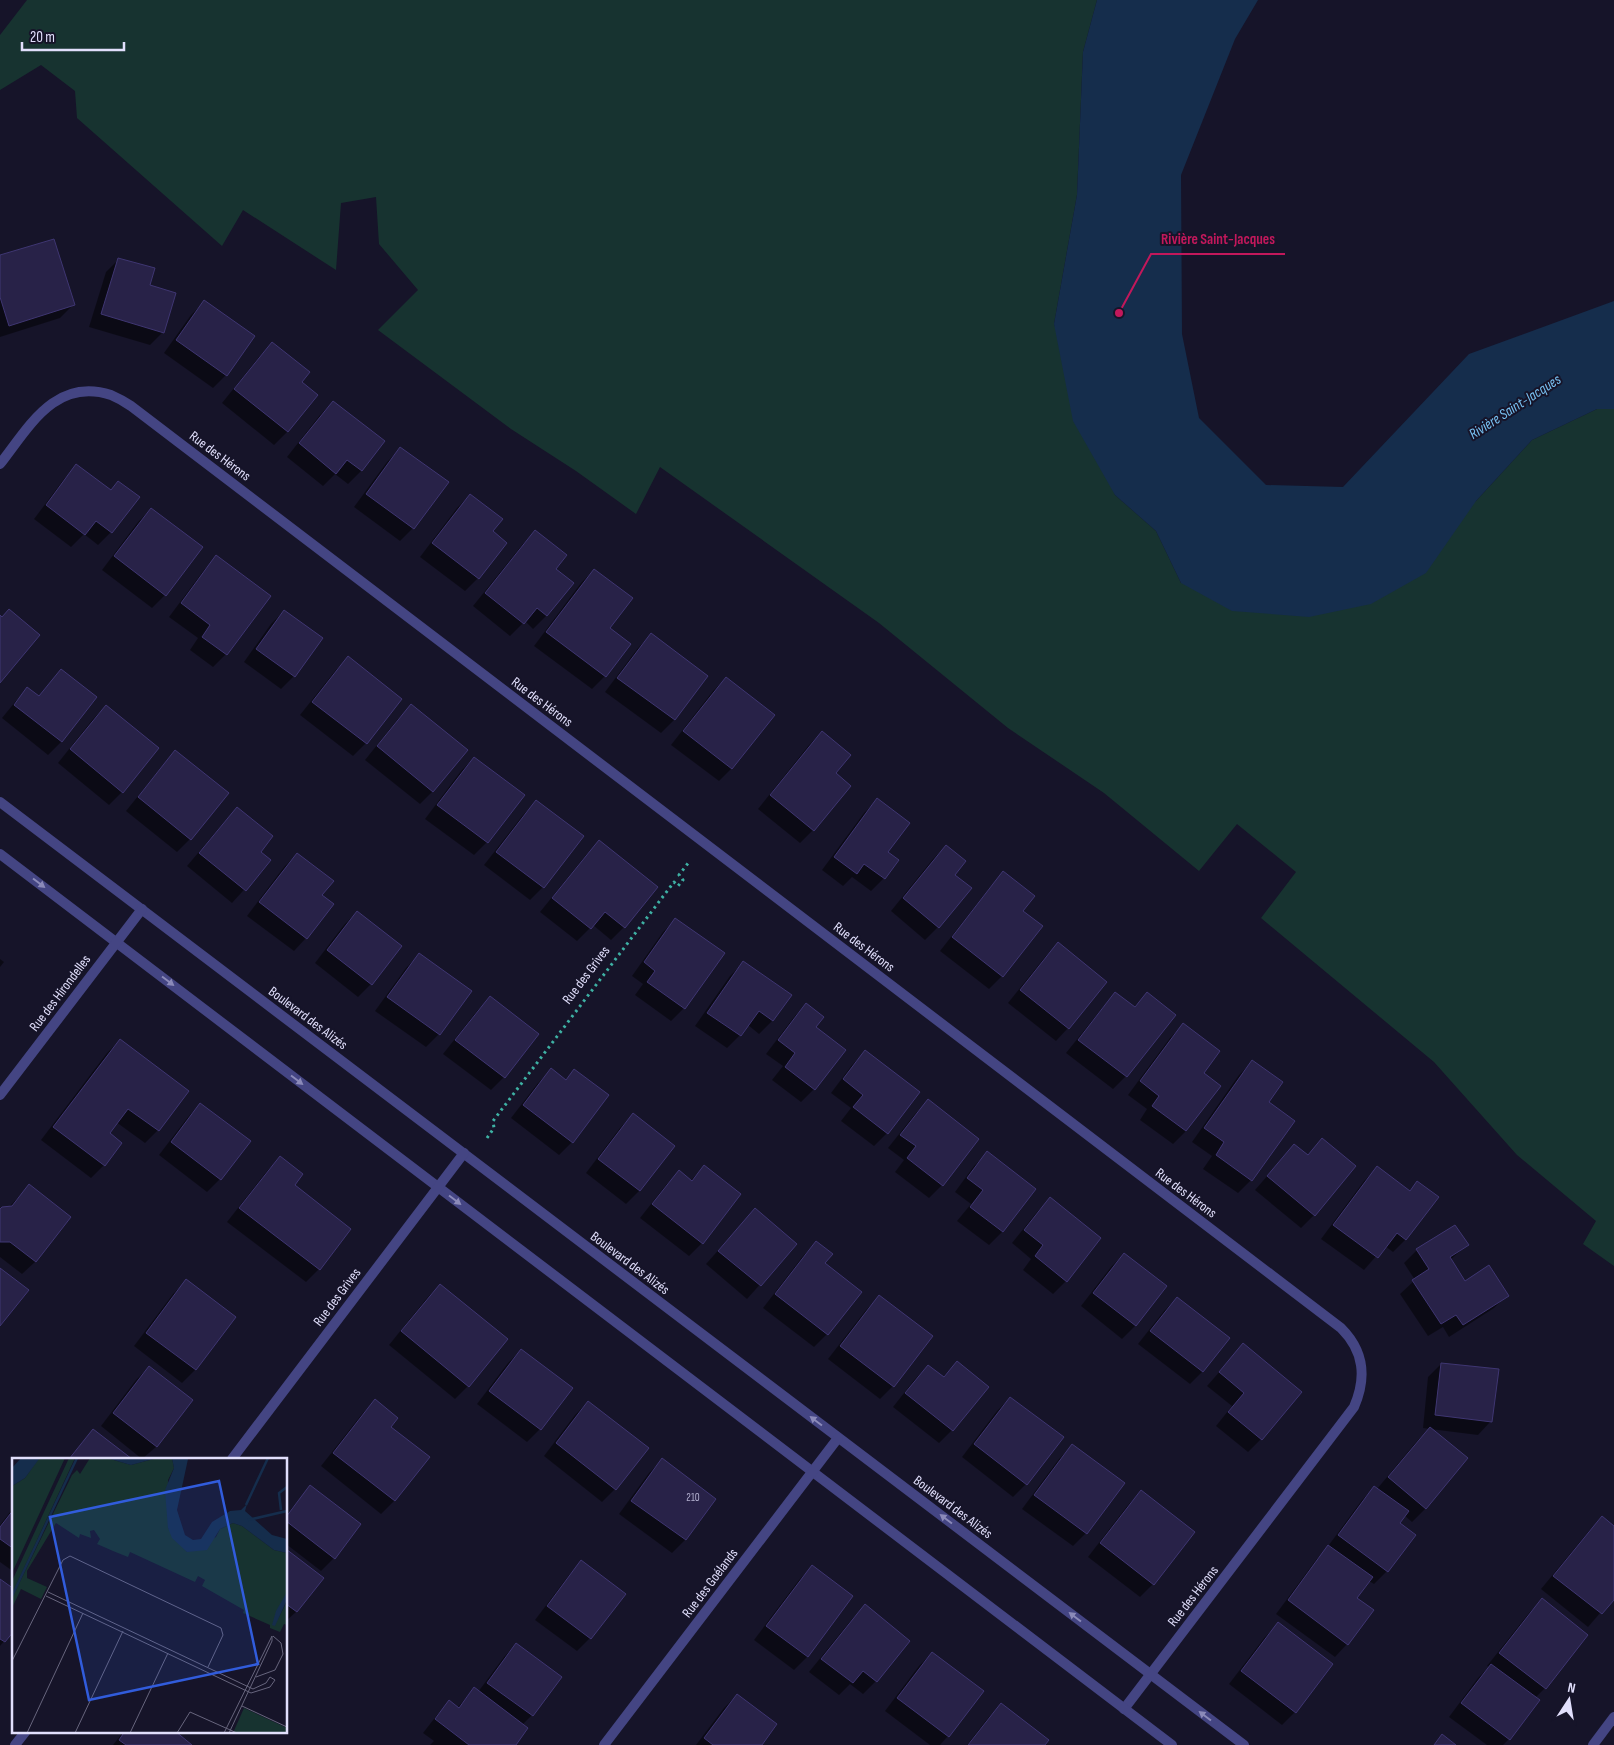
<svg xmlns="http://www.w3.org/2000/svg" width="1614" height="1745" font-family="'Sofia Sans Condensed',sans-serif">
<rect width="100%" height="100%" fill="#161429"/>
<polygon fill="#173330" points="27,0 1097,0 1083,52 1077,195 1054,324 1115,495 1156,531 1181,583 1476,501 1532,440 1597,409 1614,409 1614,1266 1583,1244 1596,1221 1517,1155 1434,1062 1261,918 1296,872 1237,824 1199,871 1104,793 1008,728 879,623 660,467 636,514 576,471 511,429 378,330 418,290 379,244 376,197 341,203 336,270 243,210 222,246 77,118 75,91 41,65 0,90 0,35"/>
<polygon fill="#152d4c" points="1097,0 1258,0 1235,39 1181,175 1182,334 1199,418 1266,485 1343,487 1469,354 1614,301 1614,409 1597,409 1532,440 1476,501 1426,573 1371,604 1309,617 1232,611 1181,583 1156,531 1115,495 1073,421 1054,324 1077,195 1083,52"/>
<g fill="#0007">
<polygon points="0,257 73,305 60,318 0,337"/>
<polygon points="119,259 149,286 163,332 150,345 89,327 106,272"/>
<polygon points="204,302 226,375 213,388 164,353 191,315"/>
<polygon points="272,344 301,383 317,395 287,432 274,445 222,403 259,357"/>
<polygon points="333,402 383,442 361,471 348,484 335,474 323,486 287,457 320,415"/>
<polygon points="400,449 413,528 400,541 354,507 387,462"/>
<polygon points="77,466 110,491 118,483 111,532 98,545 84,534 71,547 34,519 64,479"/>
<polygon points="470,495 491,532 505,543 478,578 465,591 420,557 457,508"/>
<polygon points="151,509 165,595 152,608 102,570 138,522"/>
<polygon points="535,532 554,569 572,583 546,616 533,629 525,621 510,636 473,606 522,545"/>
<polygon points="217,557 269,596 226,654 213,667 190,650 198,638 169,617 204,570"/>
<polygon points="594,570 609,628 605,676 592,689 534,646 581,583"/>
<polygon points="284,611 294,676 281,689 244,662 271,624"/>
<polygon points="651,635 706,676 674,720 661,733 605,692 638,648"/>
<polygon points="348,658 366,743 353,756 300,715 335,671"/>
<polygon points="61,670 95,698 61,742 48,755 2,718 15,702 28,689 38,697"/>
<polygon points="726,678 732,768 719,781 671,745 713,691"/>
<polygon points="106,706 122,792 109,805 58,763 93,719"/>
<polygon points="411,706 433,791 420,804 365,760 398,719"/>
<polygon points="822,732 834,774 849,786 813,830 800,843 758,809 809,745"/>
<polygon points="176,752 190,839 177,852 126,811 163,765"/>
<polygon points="474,758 523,795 487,842 474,855 425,819 461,771"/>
<polygon points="877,800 887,853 884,878 871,891 852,877 843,886 822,870 864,813"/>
<polygon points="536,802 543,887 530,900 484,865 523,815"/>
<polygon points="237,808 259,852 270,861 232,903 187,866 225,821"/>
<polygon points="599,842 624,927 611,940 593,925 577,941 540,912 586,855"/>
<polygon points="946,846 938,927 925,940 891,911 933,859"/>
<polygon points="297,854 321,895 306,938 294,951 247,916 284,867"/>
<polygon points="1004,873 1022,911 1002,976 989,989 940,951 991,886"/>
<polygon points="357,912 401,946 371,984 358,997 315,963 344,925"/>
<polygon points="676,919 723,953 684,1008 671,1021 635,995 643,984 632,976 663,932"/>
<polygon points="1058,944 1068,1028 1056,1041 1008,1003 1045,957"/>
<polygon points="419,955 470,991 439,1034 426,1047 375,1011 406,968"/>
<polygon points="0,959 4,962 0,967"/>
<polygon points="743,963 790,995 772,1021 759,1034 748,1025 740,1035 727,1048 695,1026 730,976"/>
<polygon points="1147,993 1174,1015 1126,1076 1113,1089 1066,1053 1103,1007 1116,994 1133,1008"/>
<polygon points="490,998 537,1034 504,1077 491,1090 443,1054 477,1011"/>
<polygon points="806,1004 815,1027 814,1089 801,1102 772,1080 783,1066 766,1054 794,1017"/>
<polygon points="1183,1025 1202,1074 1186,1131 1173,1144 1140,1120 1147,1109 1128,1095 1170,1038"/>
<polygon points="120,1040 188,1091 158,1130 145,1143 116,1122 108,1134 121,1143 104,1165 91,1178 41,1140 107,1053"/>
<polygon points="865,1052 887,1133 874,1146 841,1121 851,1108 831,1093 852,1065"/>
<polygon points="1252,1062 1267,1103 1251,1180 1238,1193 1203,1169 1212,1156 1192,1142 1239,1075"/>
<polygon points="551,1070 565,1080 574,1071 572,1142 559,1155 511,1118 538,1083"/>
<polygon points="928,1101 942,1185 929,1198 895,1172 904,1160 888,1148 915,1114"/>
<polygon points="200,1104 220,1179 207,1192 159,1155 188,1117"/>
<polygon points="633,1115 673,1146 639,1191 626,1204 586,1173 620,1128"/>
<polygon points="1322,1140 1314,1215 1301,1228 1255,1190 1294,1145 1307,1156"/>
<polygon points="987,1153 1035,1189 1002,1232 989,1245 957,1221 971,1204 955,1192 974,1166"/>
<polygon points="280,1158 293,1185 319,1269 306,1282 227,1222 267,1171"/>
<polygon points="704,1167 702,1243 689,1256 640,1218 666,1185 679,1172 690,1181"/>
<polygon points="1377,1168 1409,1191 1418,1183 1406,1239 1393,1252 1385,1246 1364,1270 1321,1239 1364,1181"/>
<polygon points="29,1186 69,1218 35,1262 22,1274 0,1257 0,1211 9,1207"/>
<polygon points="1050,1199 1066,1281 1053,1294 1023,1270 1031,1259 1012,1243 1037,1212"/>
<polygon points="755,1209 796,1244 747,1299 706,1264"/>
<polygon points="816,1243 824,1264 827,1334 814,1347 763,1308 803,1256"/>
<polygon points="1467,1245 1450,1260 1464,1283 1507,1295 1494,1308 1449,1337 1443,1327 1428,1336 1400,1294 1415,1280 1404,1263 1417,1250"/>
<polygon points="1124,1254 1165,1287 1135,1326 1122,1339 1081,1306 1111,1267"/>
<polygon points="186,1281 234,1317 195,1370 182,1383 134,1346 173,1294"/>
<polygon points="440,1285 506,1340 468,1386 455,1399 389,1345 427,1298"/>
<polygon points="879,1297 893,1386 880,1399 828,1359 866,1310"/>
<polygon points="1177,1298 1202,1372 1190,1384 1138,1344 1164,1311"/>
<polygon points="1243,1345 1300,1392 1261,1439 1248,1452 1216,1426 1232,1406 1207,1386"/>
<polygon points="521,1350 571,1388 540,1429 527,1442 477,1404 508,1363"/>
<polygon points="957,1362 952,1430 939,1443 893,1407 915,1379 928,1366 942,1378"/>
<polygon points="1441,1364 1491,1421 1478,1435 1430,1429 1466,1459 1425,1509 1412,1522 1404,1515 1398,1523 1387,1571 1374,1584 1369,1581 1356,1598 1347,1644 1335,1657 1276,1614 1316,1560 1326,1549 1362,1500 1375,1487 1377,1489 1417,1441 1430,1429 1423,1428 1428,1377"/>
<polygon points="149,1367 192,1400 156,1447 142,1459 101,1426 136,1380"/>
<polygon points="1010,1398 1026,1484 1013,1497 962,1457 997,1411"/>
<polygon points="375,1401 389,1427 428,1458 394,1501 381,1514 321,1466 362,1414"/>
<polygon points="588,1402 647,1448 615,1489 602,1502 544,1456 575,1415"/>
<polygon points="93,1430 130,1459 68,1459"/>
<polygon points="1072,1446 1086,1533 1073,1546 1022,1509 1059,1459"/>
<polygon points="662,1460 714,1499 685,1540 672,1553 619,1514 649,1473"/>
<polygon points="310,1487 334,1558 321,1571 286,1544 286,1515"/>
<polygon points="1141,1492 1153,1584 1140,1597 1088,1557 1128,1505"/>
<polygon points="14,1507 14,1572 0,1562 0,1525"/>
<polygon points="1602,1518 1614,1527 1614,1597 1588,1627 1541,1589 1589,1531"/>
<polygon points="286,1550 322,1578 296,1612 286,1621"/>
<polygon points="582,1562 624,1594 590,1638 577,1651 535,1620 569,1575"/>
<polygon points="812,1567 851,1597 807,1657 794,1670 754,1640 799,1580"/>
<polygon points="0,1581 14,1629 0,1646"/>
<polygon points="1542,1600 1545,1688 1535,1698 1509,1739 1503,1745 1487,1745 1449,1717 1478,1678 1489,1667 1487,1666 1529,1613"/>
<polygon points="865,1606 908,1641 876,1681 863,1694 850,1684 839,1695 809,1672 852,1619"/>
<polygon points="1278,1624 1295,1712 1282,1725 1229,1684 1265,1637"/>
<polygon points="516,1644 561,1677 532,1715 522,1725 514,1745 430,1745 434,1741 423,1733 437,1715 450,1702 457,1708 474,1689 478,1692 504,1657"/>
<polygon points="932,1653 948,1736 940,1745 930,1745 885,1711 919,1666"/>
<polygon points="737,1695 760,1745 696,1745 724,1708"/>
<polygon points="1001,1705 1044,1745 967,1745 988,1718"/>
<polygon points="124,1731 173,1731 190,1745 113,1745"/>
</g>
<g fill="#282248" stroke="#3f3672">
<polygon points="54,239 75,305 9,326 0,297 0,255"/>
<polygon points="118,258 155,268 150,285 176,293 164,333 101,314"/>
<polygon points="204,300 255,336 227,376 176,340"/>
<polygon points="272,342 310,372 302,382 318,395 288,432 234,389"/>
<polygon points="333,401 385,441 362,471 347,460 336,474 299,443"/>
<polygon points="400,447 449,482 414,529 366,494"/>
<polygon points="76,464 111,490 118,481 140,497 112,533 96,521 85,535 46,505"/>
<polygon points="470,494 503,519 493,531 507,543 479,579 432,543"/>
<polygon points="151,508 203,547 166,596 114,556"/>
<polygon points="535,530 567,555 556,569 574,583 547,616 537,608 524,624 485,593"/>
<polygon points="216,555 271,596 227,655 202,637 210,625 181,603"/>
<polygon points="594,569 633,598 610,628 631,644 606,677 546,632"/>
<polygon points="9,609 40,635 0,683 0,615 2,617"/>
<polygon points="284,610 323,638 295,677 256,649"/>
<polygon points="651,633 708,676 675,720 617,678"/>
<polygon points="348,656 402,699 367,744 312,702"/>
<polygon points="61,669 97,697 62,742 14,705 27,687 39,696"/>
<polygon points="726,677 775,715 732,769 683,731"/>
<polygon points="411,704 468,750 433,792 377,746"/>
<polygon points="106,705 159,748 123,793 70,749"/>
<polygon points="822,731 851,755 836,773 851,786 814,831 770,795"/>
<polygon points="175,750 229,793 191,840 138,797"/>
<polygon points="474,757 525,795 488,843 437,805"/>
<polygon points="877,798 910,823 888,852 899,860 885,879 864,864 857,874 834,857"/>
<polygon points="536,800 584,836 544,888 496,852"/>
<polygon points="237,807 273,836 261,852 271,860 246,891 199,853"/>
<polygon points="599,840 658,887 625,928 605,912 591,929 552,898"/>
<polygon points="946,845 966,861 955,875 972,888 939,928 903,898"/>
<polygon points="297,853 334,881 322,895 334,904 307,939 259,902"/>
<polygon points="1003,871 1035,896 1023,911 1043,926 1003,977 952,937"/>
<polygon points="357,911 402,946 372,985 327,950"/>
<polygon points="675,918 725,953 685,1009 647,982 655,971 644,962"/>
<polygon points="1058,942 1107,982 1069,1029 1020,990"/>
<polygon points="419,953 472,991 440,1035 387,997"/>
<polygon points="743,961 792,995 773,1021 759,1011 741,1036 707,1013"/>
<polygon points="1115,992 1135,1007 1147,992 1176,1015 1127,1077 1078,1040"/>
<polygon points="490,996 539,1034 505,1078 455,1040"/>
<polygon points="806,1003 824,1017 816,1027 846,1050 815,1090 785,1067 795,1053 778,1040"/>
<polygon points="1183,1023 1220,1051 1204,1073 1221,1086 1186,1131 1152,1106 1159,1096 1140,1081"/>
<polygon points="120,1039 189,1091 159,1131 128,1109 110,1133 122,1143 105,1166 53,1127"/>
<polygon points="865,1050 920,1092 888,1134 853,1107 863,1095 843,1079"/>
<polygon points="1252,1060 1283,1082 1269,1102 1295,1121 1252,1181 1216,1155 1224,1142 1204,1128"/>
<polygon points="551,1068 566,1080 574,1069 609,1095 573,1143 523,1105"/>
<polygon points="928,1099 979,1139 943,1186 907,1158 916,1146 900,1135"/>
<polygon points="200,1103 251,1141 221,1180 171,1142"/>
<polygon points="633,1113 675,1146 640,1191 598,1159"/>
<polygon points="1322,1138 1356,1166 1315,1216 1267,1176 1294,1144 1308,1155"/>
<polygon points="987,1151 1036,1189 1003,1232 970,1207 983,1190 967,1178"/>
<polygon points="280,1156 303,1174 295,1185 351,1229 320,1270 239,1208"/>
<polygon points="704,1165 741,1194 703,1244 652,1204 679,1170 692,1181"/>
<polygon points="1377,1166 1410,1191 1417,1181 1439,1197 1406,1240 1397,1233 1378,1258 1333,1225"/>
<polygon points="29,1184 71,1217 36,1262 10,1242 0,1242 0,1209 2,1207 12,1206"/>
<polygon points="1050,1197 1101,1238 1067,1282 1035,1256 1043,1245 1024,1230"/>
<polygon points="755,1208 797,1244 761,1286 718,1251"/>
<polygon points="1455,1225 1469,1245 1450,1257 1465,1281 1489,1265 1509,1296 1463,1325 1456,1315 1441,1324 1412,1280 1429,1269 1416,1249"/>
<polygon points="816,1241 833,1254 825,1263 862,1292 828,1335 775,1294"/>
<polygon points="1124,1253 1167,1286 1136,1326 1093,1293"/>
<polygon points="0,1268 29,1290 0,1326"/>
<polygon points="186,1279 236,1317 196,1370 146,1333"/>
<polygon points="440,1284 508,1339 469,1387 401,1331"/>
<polygon points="879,1295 933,1336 894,1387 840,1346"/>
<polygon points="1177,1297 1230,1338 1203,1372 1150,1331"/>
<polygon points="1243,1343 1302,1392 1262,1440 1228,1412 1244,1393 1219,1372"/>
<polygon points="521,1349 573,1388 541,1430 489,1391"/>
<polygon points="957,1361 989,1387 953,1431 905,1393 928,1365 944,1377"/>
<polygon points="1441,1363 1499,1369 1492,1422 1435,1415"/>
<polygon points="149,1366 193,1400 157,1447 113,1413"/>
<polygon points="1010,1397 1064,1437 1027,1485 974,1444"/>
<polygon points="375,1399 398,1418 391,1427 430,1457 395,1501 333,1453"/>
<polygon points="588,1401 649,1448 616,1490 556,1443"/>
<polygon points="1430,1427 1468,1458 1426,1509 1388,1477"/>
<polygon points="93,1429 132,1459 69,1459"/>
<polygon points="1072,1444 1125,1483 1087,1534 1034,1495"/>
<polygon points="662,1458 716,1499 686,1540 631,1501"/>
<polygon points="310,1485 361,1524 335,1559 286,1521 286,1517"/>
<polygon points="1374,1486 1409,1511 1400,1523 1416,1535 1388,1572 1338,1535"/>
<polygon points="1141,1490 1195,1532 1154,1585 1100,1543"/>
<polygon points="14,1509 14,1549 0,1539 0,1527"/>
<polygon points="1602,1516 1614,1526 1614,1600 1602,1614 1553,1576"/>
<polygon points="1328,1545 1373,1577 1357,1598 1374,1610 1348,1645 1288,1600"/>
<polygon points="286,1549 324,1578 297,1612 286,1604"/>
<polygon points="581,1560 626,1594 591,1639 547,1606"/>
<polygon points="812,1565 853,1596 808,1657 766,1626"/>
<polygon points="0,1579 14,1589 14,1631 5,1642 0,1639"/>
<polygon points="1542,1598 1588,1635 1546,1689 1499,1653"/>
<polygon points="865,1604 910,1641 877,1682 863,1671 853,1683 821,1659"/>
<polygon points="1278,1622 1333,1664 1296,1713 1241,1671"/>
<polygon points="516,1643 562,1677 533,1716 487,1683"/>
<polygon points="932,1652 984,1691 949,1737 897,1698"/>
<polygon points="1491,1664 1540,1700 1510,1740 1461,1703"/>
<polygon points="474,1687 528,1728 516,1745 469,1745 435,1719 449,1700 459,1708"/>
<polygon points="737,1694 777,1724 762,1745 713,1745 704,1738"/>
<polygon points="1001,1703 1049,1740 1045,1745 968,1745"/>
<polygon points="125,1731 175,1731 192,1745 126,1745 119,1740"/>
<polygon points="1442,1734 1456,1745 1434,1745"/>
</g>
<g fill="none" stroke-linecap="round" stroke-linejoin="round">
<polyline stroke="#3eb1a4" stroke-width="3" stroke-dasharray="2.5 4" stroke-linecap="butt" points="487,1138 494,1128 493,1121 674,882 678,886 683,880 679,875 689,862"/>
<g stroke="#444583" stroke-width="10">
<path d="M0,464C29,427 55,377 111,395C118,398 125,402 131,406L1341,1328C1364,1351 1367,1377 1354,1407L1124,1709"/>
<polyline points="0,802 1244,1745"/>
<polyline points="0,854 1172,1745"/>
<polyline points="0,1095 142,909"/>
<polyline points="232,1459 464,1153"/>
<polyline points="15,1745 26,1731"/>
<polyline points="604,1745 838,1438"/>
<polyline points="1593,1745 1614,1717"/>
</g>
</g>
<defs><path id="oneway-solid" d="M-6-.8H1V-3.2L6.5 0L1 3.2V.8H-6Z" transform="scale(1.25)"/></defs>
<g fill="#8b8ab9">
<use href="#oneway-solid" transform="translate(39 883) rotate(37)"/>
<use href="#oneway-solid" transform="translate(168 981) rotate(37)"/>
<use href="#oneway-solid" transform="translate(297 1080) rotate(37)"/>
<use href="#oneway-solid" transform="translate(455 1200) rotate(37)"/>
<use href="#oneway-solid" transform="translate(816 1421) rotate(-143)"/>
<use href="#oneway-solid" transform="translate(946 1519) rotate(-143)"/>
<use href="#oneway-solid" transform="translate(1075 1617) rotate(-143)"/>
<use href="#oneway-solid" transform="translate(1205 1716) rotate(-143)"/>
</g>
<g text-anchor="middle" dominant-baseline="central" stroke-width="4" stroke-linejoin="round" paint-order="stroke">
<g font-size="11" fill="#b3b0cf">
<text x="693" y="1497">210</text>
</g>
<g font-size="14" fill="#e1dffc" stroke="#161429">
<text transform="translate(220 456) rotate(37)">Rue des Hérons</text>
<text transform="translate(542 702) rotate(37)">Rue des Hérons</text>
<text transform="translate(864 947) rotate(37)">Rue des Hérons</text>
<text transform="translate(586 975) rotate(-53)">Rue des Grives</text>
<text transform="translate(60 993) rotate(-53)">Rue des Hirondelles</text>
<text transform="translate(308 1018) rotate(37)">Boulevard des Alizés</text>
<text transform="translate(1186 1193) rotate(37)">Rue des Hérons</text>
<text transform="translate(630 1263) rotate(37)">Boulevard des Alizés</text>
<text transform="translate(337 1297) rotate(-53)">Rue des Grives</text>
<text transform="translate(953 1507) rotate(37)">Boulevard des Alizés</text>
<text transform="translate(710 1583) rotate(-53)">Rue des Goélands</text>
<text transform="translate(1193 1596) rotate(-52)">Rue des Hérons</text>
</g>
<g font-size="15" font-style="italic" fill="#78c0f1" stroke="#161429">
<text transform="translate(1515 407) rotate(-33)">Rivière Saint-Jacques</text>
</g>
</g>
<g transform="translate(12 1458)">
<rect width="275" height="275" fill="#161429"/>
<path d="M27,0H53L0,115V28L13,20ZM57,0H63L0,136V123ZM78,0H95L119,7L145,0H160L162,10L156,22V70L175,94L204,79L208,71L221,65L230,68L262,92L275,95V134L266,161L275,143V167L272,166L268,174L258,170V167L231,155L232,152L190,128L193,122L186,118L183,124L118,94L116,99L101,93L85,86L88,81L82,72L78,73L79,80L68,76L67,80L44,65L15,113V120L35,129L29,141L9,131L0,150V140L60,17L65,12L68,16ZM232,250L275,270V275H221Z" fill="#173330"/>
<path d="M9,0L27,1L13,20L0,28V10ZM95,0H145L119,7ZM160,0L176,1L165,52L173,77L181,82L189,81L200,64L218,53L229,52L235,46L233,53L260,77L275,81V95L262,92L230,68L221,65L208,71L195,92L175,94L160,80L156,70L153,32L162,10ZM275,134V142L263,168L260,167L264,153Z" fill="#152d4c"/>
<path fill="none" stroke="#152d4c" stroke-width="2.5" d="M234,47L256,0M269,52L267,35L275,29M236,62L275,53M0,138L65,0"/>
<path fill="none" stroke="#67657d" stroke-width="1" d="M34,138L239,235L258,229L263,222L258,219L254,225L241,231L36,134M0,203L51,102L58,98L209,170L211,177L196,209M244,219L263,212L271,196L269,185L261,178M230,248L275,269M15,275L71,155M63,275L111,173M118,275L156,195M165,275L178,254L225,275M212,275L260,178V183L217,275"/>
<path fill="#315cdc" fill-opacity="0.15" stroke="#315cdc" stroke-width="2.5" d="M207,23L246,206L77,242L38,59Z"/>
<rect width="275" height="275" fill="none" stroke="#e1dffc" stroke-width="2.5"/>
</g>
<path fill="none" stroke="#c2185b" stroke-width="2" d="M1119 313L1151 254H1285"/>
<circle fill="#c2185b" stroke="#161429" stroke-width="2" cx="1119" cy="313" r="5"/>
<g font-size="15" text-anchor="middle" font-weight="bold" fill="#c2185b" stroke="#161429" stroke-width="4" stroke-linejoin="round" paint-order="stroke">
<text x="1218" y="244">Rivière Saint-Jacques</text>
</g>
<g transform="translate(1569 1700) rotate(12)" stroke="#161429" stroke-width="4" paint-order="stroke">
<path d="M0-4L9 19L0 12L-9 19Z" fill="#e1dffc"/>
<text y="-8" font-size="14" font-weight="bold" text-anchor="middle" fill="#e1dffc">N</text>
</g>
<path d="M22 42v8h102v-8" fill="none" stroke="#e1dffc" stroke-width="2.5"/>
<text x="30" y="42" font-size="15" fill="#e1dffc" stroke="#161429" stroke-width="4" paint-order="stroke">20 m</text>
</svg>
